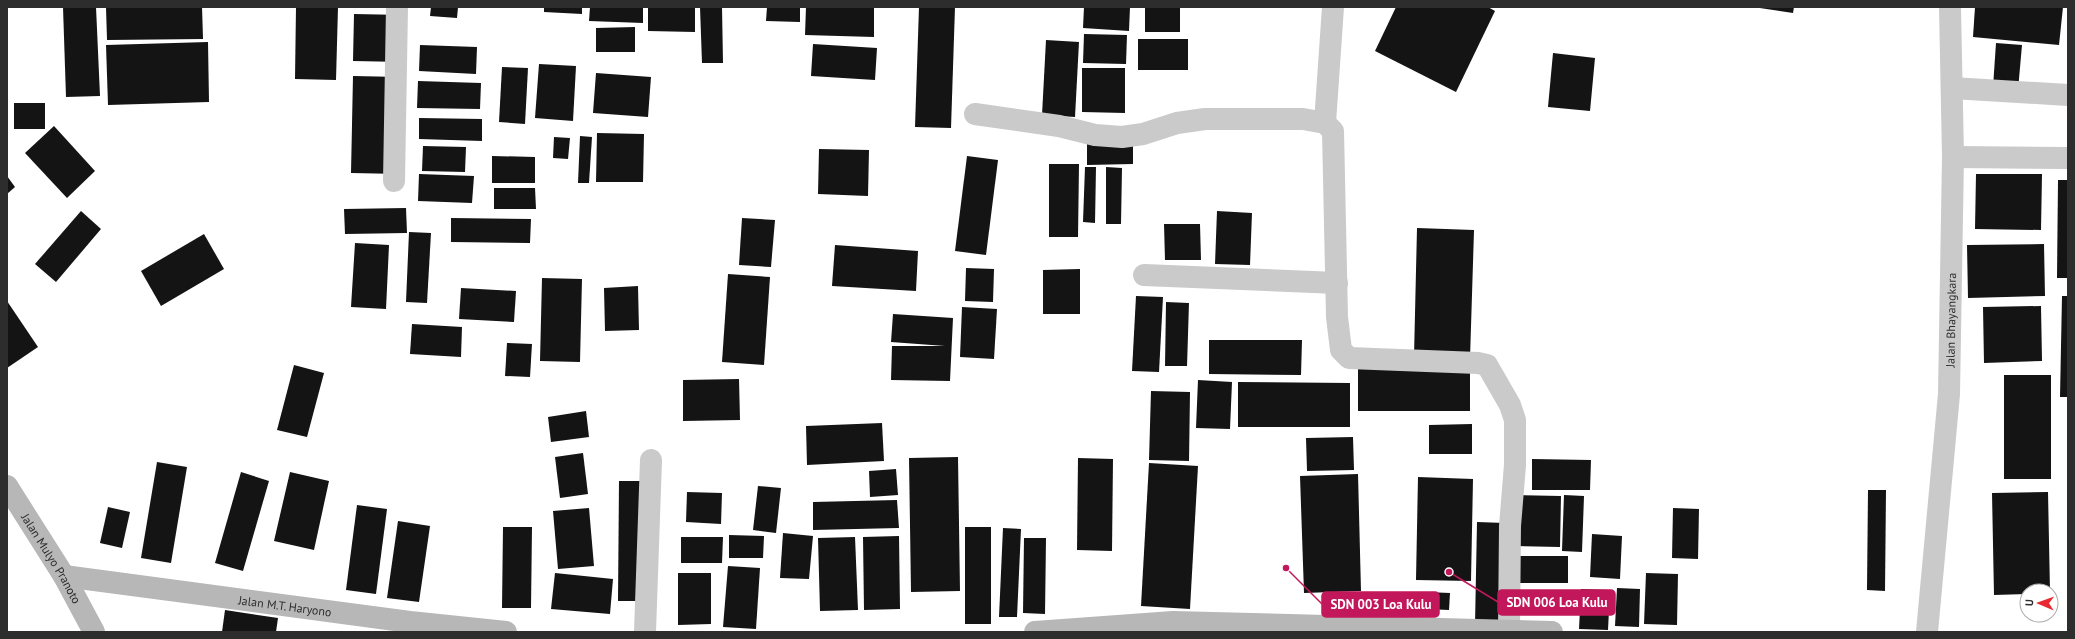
<svg xmlns="http://www.w3.org/2000/svg" width="2075" height="639" font-family="'PT Sans',sans-serif">
<rect width="100%" height="100%" fill="#fff"/>
<g fill="#141414">
<polygon points="63,7 96,7 100,96 66,97"/>
<polygon points="106,7 202,7 203,39 107,40"/>
<polygon points="296,7 338,7 336,80 295,79"/>
<polygon points="431,7 458,7 457,18 430,16"/>
<polygon points="544,7 582,7 582,14 544,12"/>
<polygon points="590,7 643,7 643,23 589,21"/>
<polygon points="648,7 695,7 695,32 648,31"/>
<polygon points="700,7 722,7 723,63 702,63"/>
<polygon points="767,7 800,7 800,22 766,21"/>
<polygon points="806,7 874,7 874,37 805,35"/>
<polygon points="919,7 955,7 951,128 915,127"/>
<polygon points="1084,7 1130,7 1129,31 1083,28"/>
<rect x="1145" y="7" width="35" height="25"/>
<polygon points="1396,7 1488,7 1495,11 1456,92 1375,51"/>
<polygon points="1753,7 1794,7 1793,13"/>
<polygon points="1975,7 2063,7 2059,45 1973,37"/>
<polygon points="354,14 404,15 403,62 353,61"/>
<polygon points="635,27 635,52 596,52 596,28"/>
<polygon points="1084,34 1127,35 1126,64 1083,63"/>
<rect x="1138" y="39" width="50" height="31"/>
<polygon points="1046,40 1079,42 1075,117 1042,115"/>
<polygon points="208,42 209,102 108,105 106,45"/>
<polygon points="1996,43 2022,45 2018,90 1993,87"/>
<polygon points="813,44 877,48 875,80 811,76"/>
<polygon points="420,45 477,47 476,74 419,71"/>
<polygon points="1553,53 1595,58 1590,111 1548,107"/>
<polygon points="539,64 576,66 573,121 535,118"/>
<polygon points="502,67 528,68 525,124 499,122"/>
<polygon points="1082,68 1125,68 1125,113 1082,112"/>
<polygon points="596,73 651,77 648,117 593,113"/>
<polygon points="353,76 401,77 400,174 351,173"/>
<polygon points="418,81 481,83 480,109 417,108"/>
<rect x="14" y="103" width="31" height="26"/>
<polygon points="419,118 482,119 482,141 419,139"/>
<polygon points="54,126 95,171 67,198 25,153"/>
<polygon points="597,133 644,134 643,182 596,182"/>
<polygon points="580,136 592,137 589,183 578,183"/>
<polygon points="554,137 570,138 568,159 553,158"/>
<polygon points="1133,139 1133,164 1087,165 1087,140"/>
<polygon points="423,146 466,147 465,172 422,171"/>
<polygon points="819,149 869,150 868,196 818,194"/>
<polygon points="492,156 535,157 535,183 492,183"/>
<polygon points="967,156 998,160 986,255 955,251"/>
<polygon points="1049,164 1079,164 1078,237 1049,237"/>
<polygon points="1085,167 1096,167 1095,223 1083,222"/>
<polygon points="1106,167 1122,168 1121,224 1106,224"/>
<polygon points="419,174 474,176 472,203 418,201"/>
<polygon points="1976,174 2042,174 2041,230 1975,229"/>
<polygon points="7,176 15,187 7,194"/>
<polygon points="2058,180 2068,180 2068,278 2057,278"/>
<polygon points="494,188 535,188 536,209 494,209"/>
<polygon points="406,208 407,233 345,234 344,209"/>
<polygon points="81,211 101,229 56,282 35,264"/>
<polygon points="1217,211 1252,213 1250,265 1215,264"/>
<polygon points="451,218 531,219 530,243 451,242"/>
<polygon points="742,218 775,220 771,267 739,265"/>
<polygon points="1164,224 1200,224 1201,260 1165,260"/>
<polygon points="1417,228 1474,230 1470,359 1414,357"/>
<polygon points="409,232 431,233 427,303 406,302"/>
<polygon points="204,234 224,269 161,306 141,271"/>
<polygon points="355,243 389,245 386,309 351,307"/>
<polygon points="2044,244 2045,296 1968,298 1967,245"/>
<polygon points="835,245 918,251 916,291 832,286"/>
<polygon points="966,268 994,269 993,302 965,301"/>
<polygon points="1080,269 1080,314 1043,314 1043,270"/>
<polygon points="728,274 770,277 764,365 722,362"/>
<polygon points="542,278 582,279 580,362 540,361"/>
<polygon points="638,286 639,330 605,331 604,288"/>
<polygon points="461,288 516,291 514,322 459,319"/>
<polygon points="1136,296 1163,297 1159,372 1132,371"/>
<polygon points="2062,296 2068,296 2068,397 2060,397"/>
<polygon points="7,301 38,347 7,368"/>
<polygon points="1166,302 1189,303 1187,366 1165,366"/>
<polygon points="2041,306 2042,361 1984,363 1983,307"/>
<polygon points="962,307 997,309 994,359 960,357"/>
<polygon points="893,314 953,318 950,381 891,380 892,346 945,346 891,342"/>
<polygon points="412,324 462,327 461,357 410,354"/>
<polygon points="1209,340 1302,340 1301,375 1209,374"/>
<polygon points="507,343 532,344 530,377 505,376"/>
<polygon points="294,365 324,373 307,437 277,430"/>
<rect x="1358" y="368" width="112" height="43"/>
<rect x="2004" y="375" width="47" height="104"/>
<polygon points="739,379 740,420 683,421 683,380"/>
<polygon points="1198,380 1232,382 1230,429 1196,428"/>
<polygon points="1238,382 1350,383 1350,427 1238,427"/>
<polygon points="1151,391 1190,392 1189,461 1149,460"/>
<polygon points="586,411 589,437 551,442 548,417"/>
<polygon points="882,423 884,461 807,465 806,426"/>
<polygon points="1472,424 1472,454 1429,454 1429,425"/>
<polygon points="1353,437 1354,470 1307,471 1306,438"/>
<polygon points="583,453 588,494 560,498 555,457"/>
<polygon points="958,457 960,591 911,592 909,458"/>
<polygon points="1078,458 1113,459 1112,551 1077,550"/>
<polygon points="1532,459 1591,460 1590,490 1532,490"/>
<polygon points="157,462 187,467 171,563 141,558"/>
<polygon points="1149,463 1198,466 1190,609 1141,606"/>
<polygon points="896,469 898,495 870,497 869,471"/>
<polygon points="241,472 269,481 243,571 215,563"/>
<polygon points="290,472 329,481 314,550 274,541"/>
<polygon points="1358,474 1361,591 1304,593 1300,476"/>
<polygon points="1418,477 1473,479 1471,581 1416,580"/>
<polygon points="619,481 643,481 642,601 618,601"/>
<polygon points="758,486 781,488 776,533 753,530"/>
<polygon points="1868,490 1886,490 1885,591 1867,590"/>
<polygon points="687,492 722,493 721,524 686,522"/>
<polygon points="2048,492 2050,591 2027,591 2027,594 1994,595 1992,493"/>
<polygon points="1515,495 1561,496 1560,547 1514,546"/>
<polygon points="1564,495 1584,496 1582,552 1562,551"/>
<polygon points="897,500 899,528 813,530 813,502"/>
<polygon points="357,505 387,509 376,594 346,590"/>
<polygon points="108,507 130,512 122,548 100,543"/>
<polygon points="589,508 594,566 558,569 553,511"/>
<polygon points="1673,508 1699,509 1698,559 1672,558"/>
<polygon points="398,521 430,526 419,602 387,598"/>
<polygon points="1477,522 1505,523 1503,625 1475,625"/>
<polygon points="503,527 532,527 531,608 502,608"/>
<rect x="965" y="527" width="26" height="97"/>
<polygon points="1003,528 1021,529 1017,617 999,617"/>
<polygon points="783,533 813,536 809,579 780,578"/>
<polygon points="1592,534 1622,536 1620,579 1590,577"/>
<polygon points="729,535 764,536 763,558 729,558"/>
<polygon points="899,536 900,609 864,610 863,537"/>
<polygon points="681,537 723,537 722,563 681,563"/>
<polygon points="855,537 858,610 820,611 818,538"/>
<polygon points="1024,538 1046,538 1045,614 1023,613"/>
<rect x="1512" y="556" width="56" height="27"/>
<polygon points="728,566 760,568 756,629 723,627"/>
<polygon points="555,573 613,579 610,614 551,609"/>
<polygon points="678,573 711,573 711,624 678,625"/>
<polygon points="1646,573 1678,574 1677,625 1644,624"/>
<polygon points="1617,588 1640,589 1639,627 1615,626"/>
<polygon points="1581,589 1610,590 1608,630 1579,629"/>
<polygon points="1426,592 1450,593 1449,610 1425,609"/>
<polygon points="225,610 278,618 276,632 222,632"/>
</g>
<g fill="none" stroke-linecap="round" stroke-linejoin="round">
<g stroke="#cacaca" stroke-width="22">
<polyline points="1952,88 2068,95"/>
<polyline points="975,114 1059,126 1095,135 1122,137 1143,134 1177,123 1205,119 1303,119 1325,123 1333,131 1337,317 1341,350 1349,358 1478,363 1487,365 1510,405 1515,420 1515,465 1510,526 1509,631"/>
<polyline points="1325,123 1333,7"/>
<polyline points="1953,157 2068,158"/>
<polyline points="394,181 397,7"/>
<polyline points="1144,275 1337,283"/>
<polyline points="645,632 651,460"/>
<path id="s1" d="M1927,632L1949,394L1953,157L1950,7"/>
</g>
<g stroke="#b7b7b7" stroke-width="22">
<path id="s2" d="M7,486L64,576L94,632"/>
<path id="s3" d="M64,576L410,622L506,632"/>
<polyline points="1035,632 1173,622 1552,632"/>
</g>
</g>
<g text-anchor="middle" dominant-baseline="central" stroke-width="4" stroke-linejoin="round" paint-order="stroke">
<g font-size="12" fill="#2d2d2d" stroke="#fff">
<text stroke="none"><textPath href="#s1" startOffset="313">Jalan Bhayangkara</textPath></text>
<text stroke="none"><textPath href="#s2" startOffset="85">Jalan Mulyo Pranoto</textPath></text>
<text stroke="none"><textPath href="#s3" startOffset="223">Jalan M.T. Haryono</textPath></text>
</g>
</g>
<path fill="none" stroke="#c2185b" stroke-width="1.5" d="M1449 572L1498 602M1286 568L1322 604"/>
<g fill="#c2185b" stroke="#fff" stroke-width="1.5">
<circle cx="1449" cy="572" r="4"/>
<circle cx="1286" cy="568" r="4"/>
</g>
<g fill="#c2185b" stroke="#c2185b" stroke-width="1.5">
<rect x="1498" y="590" width="117" height="25" rx="4"/>
<rect x="1322" y="592" width="117" height="25" rx="4"/>
</g>
<g font-size="13" text-anchor="middle" font-weight="bold" fill="#fff">
<text x="1557" y="607">SDN 006 Loa Kulu</text>
<text x="1381" y="609">SDN 003 Loa Kulu</text>
</g>
<rect width="2075" height="639" fill="none" stroke="#2d2d2d" stroke-width="16"/>
<g transform="translate(2039 603) rotate(272)"><circle r="19" fill="#ffffff" stroke="#ababab"/>
<path d="M0-3L7 15L0 10L-7 15Z" fill="#e92930"/>
<text y="-6" font-size="11" font-weight="bold" text-anchor="middle" fill="#2d2d2d">U</text>
</g>
</svg>
